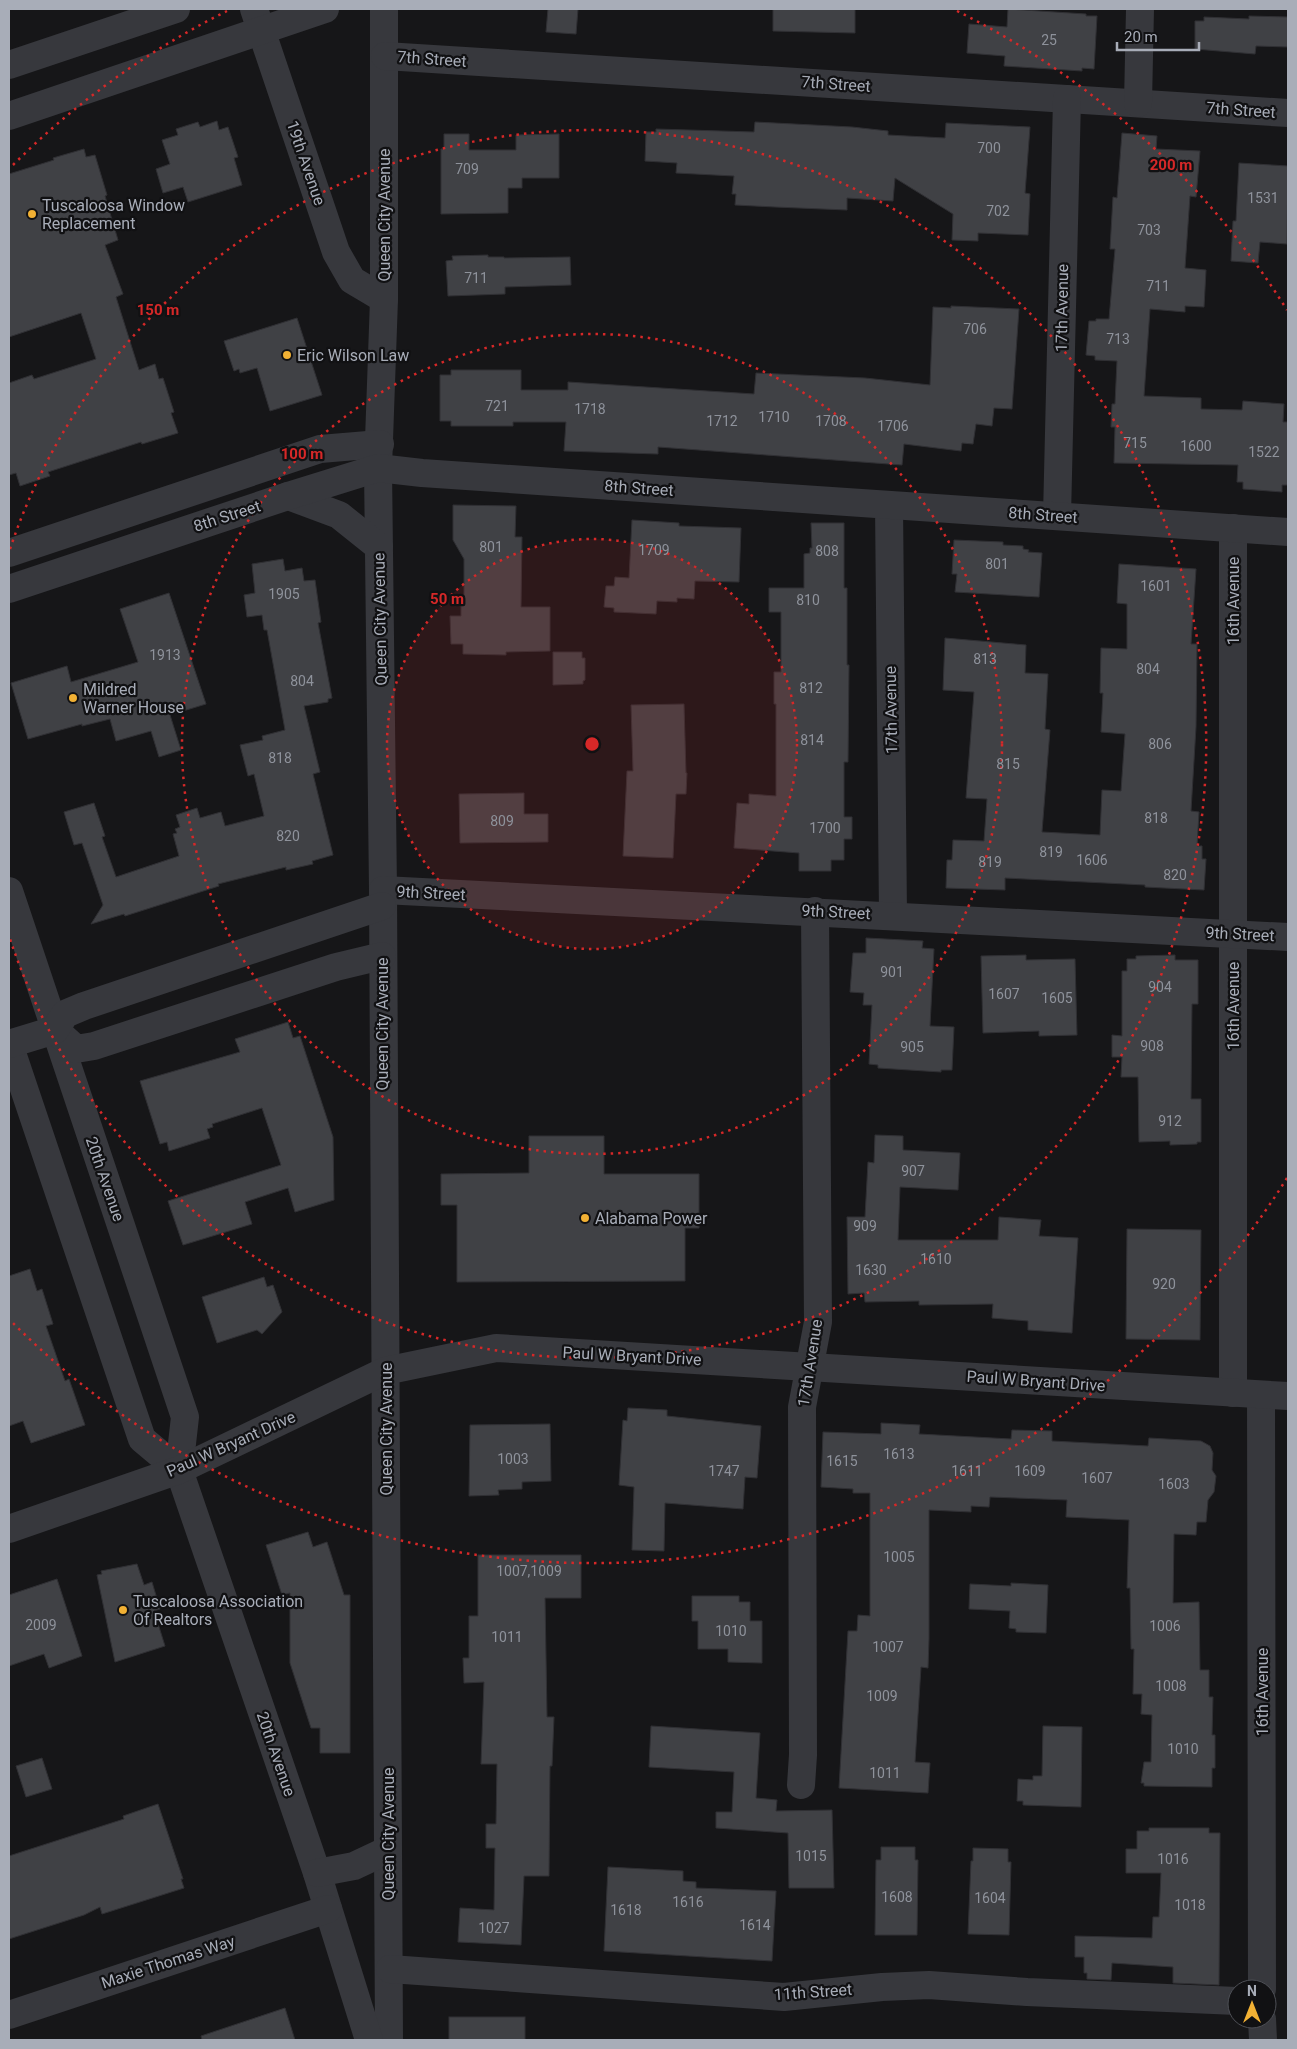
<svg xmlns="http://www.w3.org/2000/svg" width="1297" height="2049" font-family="Roboto,sans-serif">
<rect width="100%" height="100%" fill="#161618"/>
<g fill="#404145" stroke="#303034">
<polygon points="548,9 578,9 576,34 546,32"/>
<polygon points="773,9 855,9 855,33 773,31"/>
<polygon points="1008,9 1086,14 1086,16 1097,16 1094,69 1082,68 1082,71 1004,66 1005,56 967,53 969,24 1007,27"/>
<polygon points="1249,16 1288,17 1288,47 1256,46 1255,54 1195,49 1195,21 1204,21 1204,17 1249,19"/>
<polygon points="217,121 219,130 228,127 238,157 234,158 242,185 188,202 183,187 163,193 156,169 170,164 162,140 178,135 176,129 198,122 200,127"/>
<polygon points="755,122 852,127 888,131 888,135 945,138 946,123 1030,127 1025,193 1030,194 1028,235 978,233 978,241 952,240 953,214 895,178 893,201 847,198 847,210 775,207 735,205 736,194 732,194 734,176 676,173 677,163 645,161 646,132 656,132 656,129 754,132"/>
<polygon points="1122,133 1157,136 1156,149 1200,151 1196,197 1190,196 1185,268 1206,270 1204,307 1185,306 1185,312 1150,309 1144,396 1201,398 1201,409 1242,410 1243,401 1284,404 1283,422 1288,422 1288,485 1282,485 1282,492 1243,489 1243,482 1237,482 1238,465 1114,463 1115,427 1111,427 1112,404 1115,404 1117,361 1095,360 1095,356 1086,355 1089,321 1096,321 1096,319 1109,319 1115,249 1110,249 1113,197 1117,198"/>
<polygon points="444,134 469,134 469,150 516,150 516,135 559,134 559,178 522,178 522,188 508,188 508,213 441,214 441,149 444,149"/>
<polygon points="84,149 86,157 95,155 107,195 105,196 118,240 105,245 123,294 116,297 139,370 155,364 159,379 163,378 174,412 171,413 178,433 142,444 141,442 48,472 50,476 20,486 16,473 9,475 9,383 32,375 34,379 96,359 81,313 9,337 9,174 54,160 53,158"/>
<polygon points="1239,163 1288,166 1287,244 1260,242 1258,263 1231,261 1233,221 1236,221"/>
<polygon points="488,255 488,257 504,257 504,258 570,257 571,285 505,287 505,294 448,296 446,261 453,260 452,256"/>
<polygon points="951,306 1019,309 1012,409 994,408 992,426 976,424 973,444 962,443 961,451 904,444 902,465 658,447 658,454 564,451 566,422 513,422 513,426 451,426 451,421 440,421 440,375 451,375 451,370 521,370 521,390 568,390 568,382 754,394 756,373 865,378 930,385 933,307 951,308"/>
<polygon points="297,318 322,395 270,411 257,368 240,373 239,369 234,371 224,341"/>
<polygon points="453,505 516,506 515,537 522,537 521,607 550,607 550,651 506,652 506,655 463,654 463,644 451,644 450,616 461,616 461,604 464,604 464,559 453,540"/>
<polygon points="632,520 679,523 679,526 741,528 739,582 695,581 694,599 677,598 677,602 657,601 656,614 614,612 614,608 604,607 606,586 614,586 615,577 629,578"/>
<polygon points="811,523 844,523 844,588 847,588 847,665 849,665 848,762 844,762 844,817 852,817 852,839 844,839 844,860 831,860 831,871 799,871 799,853 734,848 737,803 749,804 749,794 776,796 776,704 774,704 774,672 781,672 781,612 769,612 769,588 804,588 804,554 810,553 810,548 812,548"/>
<polygon points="954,540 1003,542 1003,545 1023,546 1023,549 1029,550 1028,552 1042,553 1039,597 955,592 957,574 952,574"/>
<polygon points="283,559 285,571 302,568 304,581 315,580 321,622 318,623 332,698 328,699 328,702 304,706 320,772 313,774 333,855 312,861 313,864 286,870 286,867 218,884 219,886 125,916 124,914 91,924 103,905 82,843 74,845 64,812 94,803 105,836 102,837 116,877 179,856 173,834 177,833 175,829 180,827 176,815 197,808 200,818 221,812 225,826 264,816 254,774 248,776 240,745 263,740 262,736 285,730 267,630 264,630 262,615 247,617 244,595 255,593 252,564"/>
<polygon points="1119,564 1196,569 1191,644 1197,644 1196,727 1191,811 1199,812 1197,846 1202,846 1202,859 1206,859 1204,890 1145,887 1145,885 1005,878 1005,890 946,888 947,860 952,860 953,840 984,841 987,799 966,798 974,692 943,690 945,638 1026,645 1025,673 1048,674 1045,729 1050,730 1042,832 1100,835 1102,790 1121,791 1125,734 1101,732 1103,693 1100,693 1101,648 1127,649 1127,604 1117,603"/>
<polygon points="169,593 206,704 170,715 181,750 159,757 151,731 116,741 110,719 82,726 82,724 28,739 11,683 67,666 71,682 138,662 120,609"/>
<polygon points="553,652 582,652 582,658 585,658 585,680 583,681 583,684 553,685"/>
<polygon points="684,704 686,773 687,773 686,794 676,794 673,858 623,856 627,771 633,771 631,705"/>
<polygon points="524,793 524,814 548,814 548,842 460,843 459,794"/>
<polygon points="866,938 923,941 922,948 934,949 930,1026 954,1027 952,1070 941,1070 941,1072 878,1068 878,1065 869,1064 872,1005 863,1005 864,993 850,992 853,953 866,953"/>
<polygon points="1026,955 1026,960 1075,959 1077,1035 1039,1036 1039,1031 983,1033 981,956"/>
<polygon points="1175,955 1175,960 1198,960 1198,1004 1192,1004 1191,1099 1201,1099 1201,1142 1197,1142 1197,1144 1170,1145 1170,1141 1139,1142 1138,1077 1121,1077 1122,1057 1112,1057 1112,1035 1122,1036 1122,971 1127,971 1127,959 1136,959 1136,956"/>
<polygon points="288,1022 293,1038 300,1036 333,1137 334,1200 295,1212 288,1188 245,1202 252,1224 183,1245 168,1201 281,1165 262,1108 212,1124 213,1127 207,1129 210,1138 169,1151 167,1142 160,1144 140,1081 240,1052 235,1039"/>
<polygon points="875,1135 903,1136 903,1150 960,1153 958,1190 900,1187 898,1240 998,1240 999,1217 1041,1220 1039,1236 1078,1238 1072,1333 1028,1330 1028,1321 992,1318 993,1304 919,1305 919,1301 865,1302 864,1293 848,1294 847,1217 865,1217 868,1162 874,1163"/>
<polygon points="529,1136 604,1136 604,1174 699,1174 699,1228 685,1228 685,1281 457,1282 457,1205 441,1205 441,1174 529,1173"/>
<polygon points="1127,1229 1201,1230 1200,1340 1126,1339"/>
<polygon points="30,1269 37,1291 42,1289 53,1324 46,1326 65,1381 69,1379 85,1425 31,1443 23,1421 9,1426 9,1276"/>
<polygon points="264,1277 267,1287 273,1285 282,1312 262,1334 257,1330 217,1343 202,1297"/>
<polygon points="628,1408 667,1410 667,1416 761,1426 757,1478 745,1477 743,1509 665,1503 664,1551 632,1550 634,1487 619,1485 623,1420 627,1421"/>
<polygon points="881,1423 920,1425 919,1434 1011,1439 1012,1430 1052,1431 1052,1441 1148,1446 1149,1438 1201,1441 1210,1446 1213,1453 1212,1470 1216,1476 1214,1492 1208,1500 1206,1522 1197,1522 1196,1535 1174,1534 1173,1603 1199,1602 1200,1670 1209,1670 1209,1697 1213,1697 1212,1735 1215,1735 1215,1768 1212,1768 1212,1787 1144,1786 1144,1783 1141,1783 1144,1762 1151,1762 1152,1715 1141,1714 1142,1694 1133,1694 1134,1649 1131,1649 1130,1588 1127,1588 1129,1520 1066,1517 1067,1500 990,1497 989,1507 971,1506 971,1512 929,1510 929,1639 928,1668 921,1667 915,1762 930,1763 928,1793 839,1788 848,1631 857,1631 858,1615 870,1616 870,1493 853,1493 853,1489 821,1487 823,1432 881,1434"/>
<polygon points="550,1424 551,1481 522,1482 522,1489 498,1490 499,1495 469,1496 470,1425"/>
<polygon points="308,1532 313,1547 327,1542 344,1595 350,1595 350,1753 320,1753 320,1728 311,1728 290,1663 290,1593 282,1595 266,1545"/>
<polygon points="478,1555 581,1555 581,1598 545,1598 547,1717 554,1717 552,1766 550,1766 549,1876 524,1876 521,1945 458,1942 460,1908 494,1910 495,1848 486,1848 486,1824 496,1824 497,1764 481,1764 484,1682 464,1683 463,1658 469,1658 469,1616 478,1616"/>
<polygon points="137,1564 144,1585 152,1582 160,1609 154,1611 165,1646 115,1662 97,1575 102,1574 101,1571"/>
<polygon points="57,1579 82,1656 49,1668 44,1654 9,1666 9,1595"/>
<polygon points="1011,1583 1048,1585 1046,1633 1016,1632 1016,1629 1009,1628 1010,1611 969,1609 970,1584 1011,1586"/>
<polygon points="692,1596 739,1596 739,1602 750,1602 750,1621 762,1621 762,1663 728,1662 728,1649 698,1649 698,1621 692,1621"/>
<polygon points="651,1726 760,1733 756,1798 777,1800 776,1811 832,1810 834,1888 789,1888 788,1833 716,1828 716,1812 732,1812 734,1772 649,1767"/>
<polygon points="1043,1726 1082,1727 1081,1807 1023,1805 1023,1801 1017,1801 1018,1779 1033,1780 1033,1776 1042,1776"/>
<polygon points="42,1758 52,1789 26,1797 16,1766"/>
<polygon points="158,1804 183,1879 181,1879 184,1888 102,1914 100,1907 84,1915 9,1939 9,1856 124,1819 123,1816"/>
<polygon points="1149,1828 1209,1828 1209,1833 1220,1833 1219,1985 1173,1983 1173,1967 1112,1963 1111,1980 1087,1979 1087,1973 1084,1973 1084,1957 1075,1957 1075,1936 1152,1938 1153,1917 1159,1917 1161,1873 1126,1873 1126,1849 1137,1849 1137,1831 1149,1831"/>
<polygon points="881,1847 915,1847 915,1860 918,1860 917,1935 875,1935 876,1860 881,1860"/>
<polygon points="973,1848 1008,1849 1008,1862 1011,1862 1009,1935 968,1934 971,1861 973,1861"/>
<polygon points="608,1867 683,1871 683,1881 696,1882 696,1888 776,1891 772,1961 604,1951"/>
<polygon points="285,2008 295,2040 202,2040 201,2036"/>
<rect x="449" y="2017" width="76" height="23"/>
</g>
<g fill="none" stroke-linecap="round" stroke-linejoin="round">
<g stroke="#37383d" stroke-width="28">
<polyline points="254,9 336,252 352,280 384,299"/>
<polyline points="384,9 384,299 378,468 383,890 389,2040"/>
<polyline points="385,56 1288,113"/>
<polyline points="9,65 176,9"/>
<polyline points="1138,103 1140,9"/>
<polyline points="9,116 325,9"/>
<polyline points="288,496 339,515 379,547"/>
<polyline points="889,505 893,915"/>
<polyline points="1057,516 1067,99"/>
<polyline points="1233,528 1233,1393"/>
<polyline points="9,553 320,449 380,444"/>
<polyline points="9,589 288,496 378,468 422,473 1288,532"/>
<path d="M383,890C684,906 986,919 1288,937"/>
<polyline points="9,891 185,1417 179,1470 317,1873 369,2040"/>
<polyline points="55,1030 76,1049 94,1046 336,967 382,956"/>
<polyline points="9,1044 142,1439 179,1470"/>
<polyline points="9,1044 55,1030 65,1014 84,1006 382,906"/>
<polyline points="1261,1395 1262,1989"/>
<polyline points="801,1785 803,1755 802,1407 818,1322 815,911"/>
<polyline points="317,1873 354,1866 388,1850"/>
<polyline points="390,1969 784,1997 882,1987 929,1985 1027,1992 1237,2001"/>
<polyline points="9,2015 328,1909"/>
<polyline points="1262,2019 1263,2040"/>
</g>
<polyline stroke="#37383d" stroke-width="28" points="9,1529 179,1470 385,1371 496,1348 1288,1396"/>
</g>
<circle cx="592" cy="744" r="205" fill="#d62828" fill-opacity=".12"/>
<g fill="none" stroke="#d62828" stroke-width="2.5" stroke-dasharray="2.5 5">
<circle cx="592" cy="744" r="205"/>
<circle cx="592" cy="744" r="410"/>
<path d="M10 549A614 614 0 1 1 10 939"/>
<path d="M1287 1178A819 819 0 0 1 13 1323M13 165A819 819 0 0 1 227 11M957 11A819 819 0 0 1 1287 310"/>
</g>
<g fill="#f2b134" stroke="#111113" stroke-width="2">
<circle cx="32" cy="214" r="5"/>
<circle cx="287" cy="355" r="5"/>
<circle cx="73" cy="698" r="5"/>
<circle cx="585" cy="1218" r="5"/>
<circle cx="123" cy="1610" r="5"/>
</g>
<g text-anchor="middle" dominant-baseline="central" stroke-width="4.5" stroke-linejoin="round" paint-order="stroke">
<g font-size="14" fill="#8e929b">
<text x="1049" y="40">25</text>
<text x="989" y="148">700</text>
<text x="467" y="169">709</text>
<text x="1263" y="198">1531</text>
<text x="998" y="211">702</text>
<text x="1149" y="230">703</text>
<text x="476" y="278">711</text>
<text x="1158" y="286">711</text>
<text x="975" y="329">706</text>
<text x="1118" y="339">713</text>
<text x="497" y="406">721</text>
<text x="590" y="409">1718</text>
<text x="774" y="417">1710</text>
<text x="722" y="421">1712</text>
<text x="831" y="421">1708</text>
<text x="893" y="426">1706</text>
<text x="1135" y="443">715</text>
<text x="1196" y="446">1600</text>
<text x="1264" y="452">1522</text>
<text x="491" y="547">801</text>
<text x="654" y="550">1709</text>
<text x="827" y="551">808</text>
<text x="997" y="564">801</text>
<text x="1156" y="586">1601</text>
<text x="284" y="594">1905</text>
<text x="808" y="600">810</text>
<text x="165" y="655">1913</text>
<text x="985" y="659">813</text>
<text x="1148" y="669">804</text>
<text x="302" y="681">804</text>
<text x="811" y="688">812</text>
<text x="812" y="740">814</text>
<text x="1160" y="744">806</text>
<text x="280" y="758">818</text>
<text x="1008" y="764">815</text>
<text x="1156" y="818">818</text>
<text x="502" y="821">809</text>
<text x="825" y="828">1700</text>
<text x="288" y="836">820</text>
<text x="1051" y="852">819</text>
<text x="1092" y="860">1606</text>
<text x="990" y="862">819</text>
<text x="1175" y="875">820</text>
<text x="892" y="972">901</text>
<text x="1160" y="987">904</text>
<text x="1004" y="994">1607</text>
<text x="1057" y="998">1605</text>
<text x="1152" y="1046">908</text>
<text x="912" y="1047">905</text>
<text x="1170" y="1121">912</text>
<text x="913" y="1171">907</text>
<text x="865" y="1226">909</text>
<text x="936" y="1259">1610</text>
<text x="871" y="1270">1630</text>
<text x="1164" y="1284">920</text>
<text x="899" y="1454">1613</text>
<text x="513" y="1459">1003</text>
<text x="842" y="1461">1615</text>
<text x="724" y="1471">1747</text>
<text x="967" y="1471">1611</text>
<text x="1030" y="1471">1609</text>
<text x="1097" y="1478">1607</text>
<text x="1174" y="1484">1603</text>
<text x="899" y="1557">1005</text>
<text x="529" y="1571">1007,1009</text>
<text x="41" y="1625">2009</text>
<text x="1165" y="1626">1006</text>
<text x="731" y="1631">1010</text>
<text x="507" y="1637">1011</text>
<text x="888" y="1647">1007</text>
<text x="1171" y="1686">1008</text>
<text x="882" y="1696">1009</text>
<text x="1183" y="1749">1010</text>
<text x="885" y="1773">1011</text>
<text x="811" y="1856">1015</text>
<text x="1173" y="1859">1016</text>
<text x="897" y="1897">1608</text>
<text x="990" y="1898">1604</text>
<text x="688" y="1902">1616</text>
<text x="1190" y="1905">1018</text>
<text x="626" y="1910">1618</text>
<text x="755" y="1925">1614</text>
<text x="494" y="1928">1027</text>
</g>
<g font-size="16" fill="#a8adb8" stroke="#111113">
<text transform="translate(432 59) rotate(4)">7th Street</text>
<text transform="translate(836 84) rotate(4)">7th Street</text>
<text transform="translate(1241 110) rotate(4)">7th Street</text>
<text transform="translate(306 163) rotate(71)">19th Avenue</text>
<text transform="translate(384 215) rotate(-90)">Queen City Avenue</text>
<text transform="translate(1062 308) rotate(-89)">17th Avenue</text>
<text transform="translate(639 488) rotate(4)">8th Street</text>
<text transform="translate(1043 515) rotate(4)">8th Street</text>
<text transform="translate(227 516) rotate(-18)">8th Street</text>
<text transform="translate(1233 601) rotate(-90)">16th Avenue</text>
<text transform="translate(380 619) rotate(-91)">Queen City Avenue</text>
<text transform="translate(891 710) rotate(-91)">17th Avenue</text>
<text transform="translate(431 893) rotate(3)">9th Street</text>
<text transform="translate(836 912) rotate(3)">9th Street</text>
<text transform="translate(1240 934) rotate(3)">9th Street</text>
<text transform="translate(1233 1006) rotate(-90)">16th Avenue</text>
<text transform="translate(382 1024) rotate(-90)">Queen City Avenue</text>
<text transform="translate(105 1179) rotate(71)">20th Avenue</text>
<text transform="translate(632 1356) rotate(3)">Paul W Bryant Drive</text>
<text transform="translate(810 1363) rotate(-81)">17th Avenue</text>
<text transform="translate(1036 1381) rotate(4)">Paul W Bryant Drive</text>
<text transform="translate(386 1429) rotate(-90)">Queen City Avenue</text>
<text transform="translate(231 1444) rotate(-24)">Paul W Bryant Drive</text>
<text transform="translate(1262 1692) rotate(-90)">16th Avenue</text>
<text transform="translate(276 1754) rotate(71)">20th Avenue</text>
<text transform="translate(388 1834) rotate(-90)">Queen City Avenue</text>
<text transform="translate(168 1962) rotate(-18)">Maxie Thomas Way</text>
<text transform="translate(813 1992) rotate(-4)">11th Street</text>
</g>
<g font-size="16" fill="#a8adb8" stroke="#111113" text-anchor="start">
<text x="42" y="205">Tuscaloosa Window<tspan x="42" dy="18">Replacement</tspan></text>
<text x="297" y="355">Eric Wilson Law</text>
<text x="83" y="689">Mildred<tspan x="83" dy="18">Warner House</tspan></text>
<text x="595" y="1218">Alabama Power</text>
<text x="133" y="1601">Tuscaloosa Association<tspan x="133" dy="18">Of Realtors</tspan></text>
</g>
</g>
<circle cx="592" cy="744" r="8" fill="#d62828" stroke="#111113" stroke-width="2.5"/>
<g font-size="15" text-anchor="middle" font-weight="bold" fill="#d62828" stroke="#111113" stroke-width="4.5" stroke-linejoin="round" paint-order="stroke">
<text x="1171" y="170">200 m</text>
<text x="158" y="315">150 m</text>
<text x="302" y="459">100 m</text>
<text x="447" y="604">50 m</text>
</g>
<rect width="1297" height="2049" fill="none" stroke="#a8adb8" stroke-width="20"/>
<g transform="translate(1252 2004)"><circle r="24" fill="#111113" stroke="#4d4f55"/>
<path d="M0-4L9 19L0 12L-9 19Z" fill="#f2b134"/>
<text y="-8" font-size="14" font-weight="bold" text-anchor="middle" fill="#a8adb8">N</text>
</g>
<path d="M1117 42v8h82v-8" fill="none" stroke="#a8adb8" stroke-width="2.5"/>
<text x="1124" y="42" font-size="15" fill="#a8adb8" stroke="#111113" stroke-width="4" paint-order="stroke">20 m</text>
</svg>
